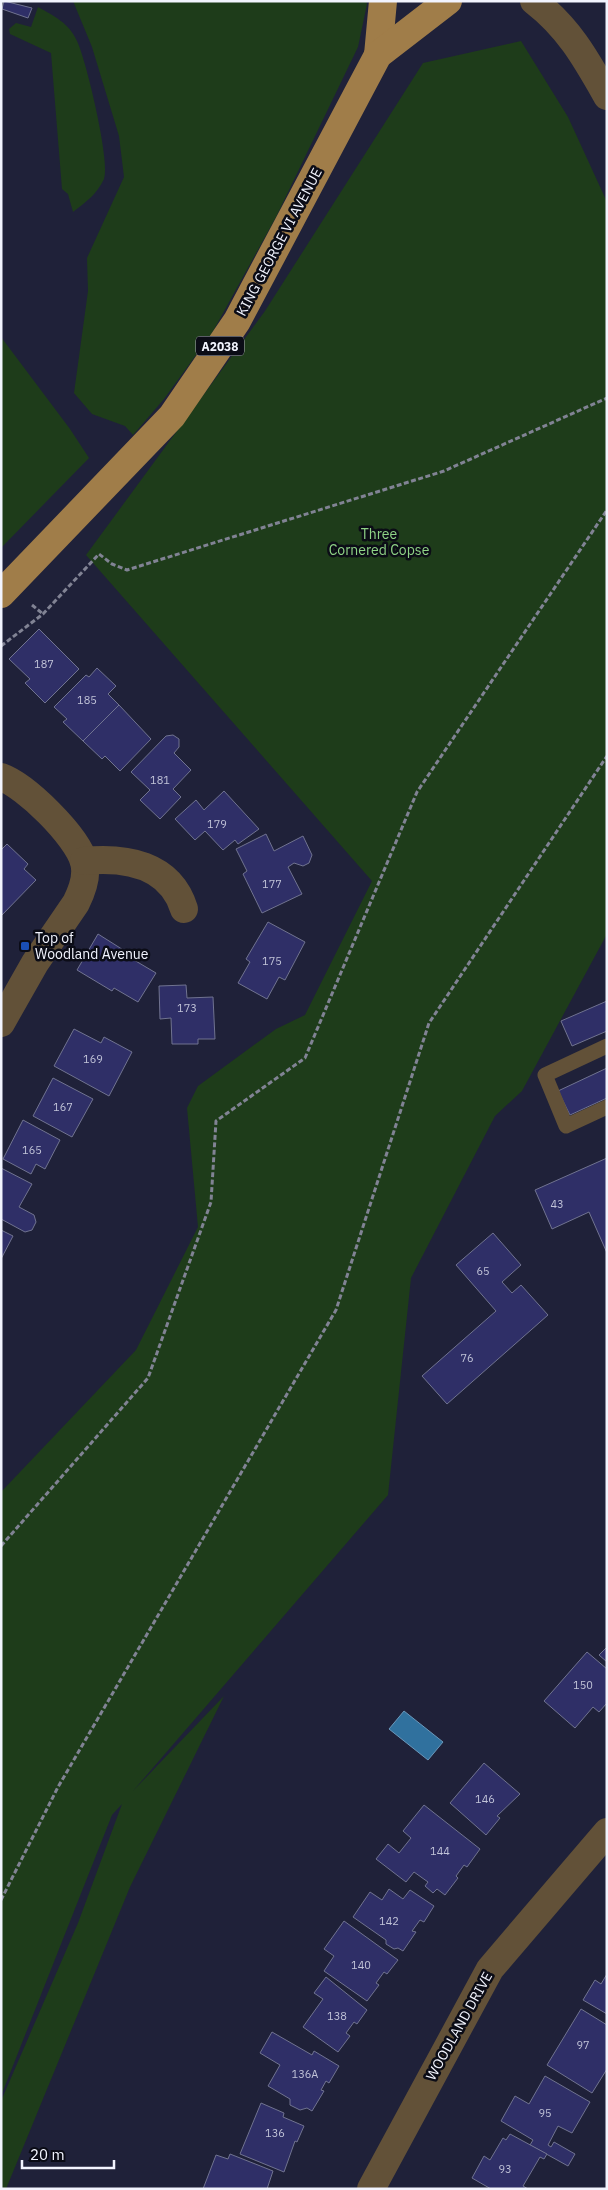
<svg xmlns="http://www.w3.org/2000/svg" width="608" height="2190" font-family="'IBM Plex Sans',sans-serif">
<rect width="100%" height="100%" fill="#1f2139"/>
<g fill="#1e3c1a">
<polygon points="73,1 366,1 367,4 358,47 276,217 212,333 164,399 133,435 125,426 92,414 74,393 88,291 87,258 124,177 119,136 92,47"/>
<path d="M38,7C54,16 69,23 77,41C86,59 111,164 104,179C97,194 86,202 73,212L68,194L62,189L51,53L10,34L9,29L16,23L31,27Z"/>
<polygon points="521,41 568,117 607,202 607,934 522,1091 495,1116 411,1278 388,1495 133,1791 224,1696 130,1887 6,2189 1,2189 1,2101 78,1923 122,1804 112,1815 1,2096 1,1492 136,1350 198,1227 187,1108 198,1086 276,1029 305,1015 372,881 86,555 265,311 423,63"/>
<polygon points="1,337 70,429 89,458 1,548"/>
</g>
<polygon fill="#30719e" stroke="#6a98bb" points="404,1711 443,1742 428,1760 389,1729"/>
<g fill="#2f2f67" stroke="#707390">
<polygon points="4,1 32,8 28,18 2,9"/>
<polygon points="39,629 79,669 45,703 25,683 30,679 9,659"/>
<polygon points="97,668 116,686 108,694 119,705 83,741 63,722 67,719 54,707 86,675 89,677"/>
<polygon points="119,705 151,739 120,771 105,756 102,759 83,741"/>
<polygon points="173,735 179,739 179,747 174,753 191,770 173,789 181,797 160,819 140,800 150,790 131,772 166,736"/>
<polygon points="224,791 259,829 238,844 235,840 223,850 205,831 195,840 175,819 196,800 204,810"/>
<polygon points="266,834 274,851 303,836 312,855 309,863 303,866 294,863 288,867 302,894 262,913 243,874 247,871 236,849"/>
<polygon points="7,844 28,864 24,869 36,880 1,916 1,850"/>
<polygon points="268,922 305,942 285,980 279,977 267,999 238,983 250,962 246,959"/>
<polygon points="98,934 136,958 134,960 156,973 138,1002 114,988 112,991 77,970"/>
<polygon points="186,985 187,998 213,997 215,1039 198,1039 198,1044 172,1044 171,1018 160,1019 159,986"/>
<polygon points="607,1001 607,1031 572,1046 561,1021"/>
<polygon points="74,1029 101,1043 104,1037 132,1052 109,1096 54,1066"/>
<polygon points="607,1068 607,1098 570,1115 558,1091"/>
<polygon points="53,1078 93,1099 72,1137 33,1116"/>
<polygon points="23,1120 60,1140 45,1169 36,1164 31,1174 3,1159"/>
<polygon points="607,1158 607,1253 589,1212 552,1229 535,1190"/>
<polygon points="1,1168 32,1184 19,1207 34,1215 36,1222 32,1230 25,1232 1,1219"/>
<polygon points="1,1230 13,1236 1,1259"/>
<polygon points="493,1233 521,1265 502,1282 512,1293 521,1285 548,1315 447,1404 422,1376 496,1311 456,1265"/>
<polygon points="607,1647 607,1662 599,1655"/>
<polygon points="587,1652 607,1669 607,1703 599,1712 593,1707 575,1728 544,1701"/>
<polygon points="484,1763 520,1794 497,1816 500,1818 486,1835 450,1803"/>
<polygon points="424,1805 480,1849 467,1867 464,1865 456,1876 458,1878 445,1895 437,1889 433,1893 425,1886 428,1882 414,1872 406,1882 376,1859 388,1844 399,1853 411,1838 403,1831"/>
<polygon points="389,1889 403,1899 410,1890 434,1906 424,1922 420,1920 412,1931 416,1932 403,1951 398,1948 394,1949 386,1944 386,1940 353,1917 370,1892 382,1900"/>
<polygon points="344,1921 398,1960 387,1974 384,1972 376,1983 379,1985 367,2001 324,1971 334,1956 324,1949"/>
<polygon points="607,1974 607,2014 583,2000 595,1980 601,1984"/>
<polygon points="326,1977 367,2010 357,2024 354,2022 346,2033 350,2036 338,2052 303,2027 323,1999 314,1993"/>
<polygon points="581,2009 607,2025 607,2069 592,2093 547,2065"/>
<polygon points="272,2032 312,2055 314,2051 339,2066 329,2083 326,2081 321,2090 324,2091 312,2111 307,2108 300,2110 290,2105 290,2099 268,2086 280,2065 260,2053"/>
<polygon points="545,2076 590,2102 572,2133 558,2126 548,2145 551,2147 554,2142 575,2154 568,2166 530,2145 533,2140 501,2121 515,2096 529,2104"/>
<polygon points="261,2103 284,2113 283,2117 304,2126 297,2142 295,2141 284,2172 240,2154"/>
<polygon points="510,2134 547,2154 544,2159 540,2157 523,2186 528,2189 491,2189 472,2178 484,2156 490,2160 503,2138 506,2140"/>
<polygon points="230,2154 273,2171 267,2189 203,2189 216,2155 228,2159"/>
</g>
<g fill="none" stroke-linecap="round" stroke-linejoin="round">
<g stroke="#818394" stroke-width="3" stroke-dasharray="5 2.5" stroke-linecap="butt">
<polyline points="32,605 43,614"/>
<polyline points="1,646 43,614 99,554 112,564 127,570 444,471 607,398"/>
<polyline points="1,1546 148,1378 211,1202 216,1121 305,1058 417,792 607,510"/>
<polyline points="1,1900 58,1787 336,1310 429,1023 607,756"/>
</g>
<polyline stroke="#625138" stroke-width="15" points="607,1046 545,1075 566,1126 607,1107"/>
<g stroke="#625138" stroke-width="28">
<path d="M1,777C26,786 77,836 84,862C88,876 82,891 76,903L35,963L1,1023"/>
<path d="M84,861C126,857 170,864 184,909"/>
<polyline points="371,2189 490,1969 607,1832"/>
</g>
<path stroke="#625138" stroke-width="28" d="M534,1C569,28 586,59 607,96"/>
<g stroke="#a07d49" stroke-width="28">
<polyline points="378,55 383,1"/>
<polyline points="1,594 172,416 237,321 378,55 448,1"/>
</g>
</g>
<rect fill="#1a4fb4" stroke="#0b0c16" stroke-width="2" x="20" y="941" width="10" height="10" rx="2.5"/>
<g text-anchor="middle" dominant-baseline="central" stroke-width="5" stroke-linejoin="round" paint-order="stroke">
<g font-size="11" fill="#c1c3d8">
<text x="44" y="664">187</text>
<text x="87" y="700">185</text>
<text x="160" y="780">181</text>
<text x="217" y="824">179</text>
<text x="272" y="884">177</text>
<text x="272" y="961">175</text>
<text x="187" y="1008">173</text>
<text x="93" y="1059">169</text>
<text x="63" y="1107">167</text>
<text x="32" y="1150">165</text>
<text x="557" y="1204">43</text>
<text x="483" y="1271">65</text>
<text x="467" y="1358">76</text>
<text x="583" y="1685">150</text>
<text x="485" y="1799">146</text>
<text x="440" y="1851">144</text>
<text x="389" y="1921">142</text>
<text x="361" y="1965">140</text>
<text x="337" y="2016">138</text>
<text x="583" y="2045">97</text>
<text x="305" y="2074">136A</text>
<text x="545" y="2113">95</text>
<text x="275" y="2133">136</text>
<text x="505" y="2169">93</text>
</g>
<rect fill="#0b0c16" stroke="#adaeb8" stroke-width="1" x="196" y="336.5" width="48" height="19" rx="4"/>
<g font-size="12" font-weight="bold" fill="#f2f4fe">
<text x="220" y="346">A2038</text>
</g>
<g font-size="14" fill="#f2f4fe" stroke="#0b0c16">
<text transform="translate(279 242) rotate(-62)">KING GEORGE VI AVENUE</text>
<text transform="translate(459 2026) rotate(-61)">WOODLAND DRIVE</text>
</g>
<g font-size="14" fill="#8fd386" stroke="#0b0c16">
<text x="379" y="534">Three<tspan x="379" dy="16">Cornered Copse</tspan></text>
</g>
<g font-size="14" fill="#f2f4fe" stroke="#0b0c16" text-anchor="start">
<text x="35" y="938">Top of<tspan x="35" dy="16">Woodland Avenue</tspan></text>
</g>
</g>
<rect width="608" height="2190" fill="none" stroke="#f2f4fe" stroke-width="5"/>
<path d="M22 2160v8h92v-8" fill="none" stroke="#f2f4fe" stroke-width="2.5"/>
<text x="30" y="2160" font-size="15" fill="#f2f4fe" stroke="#0b0c16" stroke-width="4" paint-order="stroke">20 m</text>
</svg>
